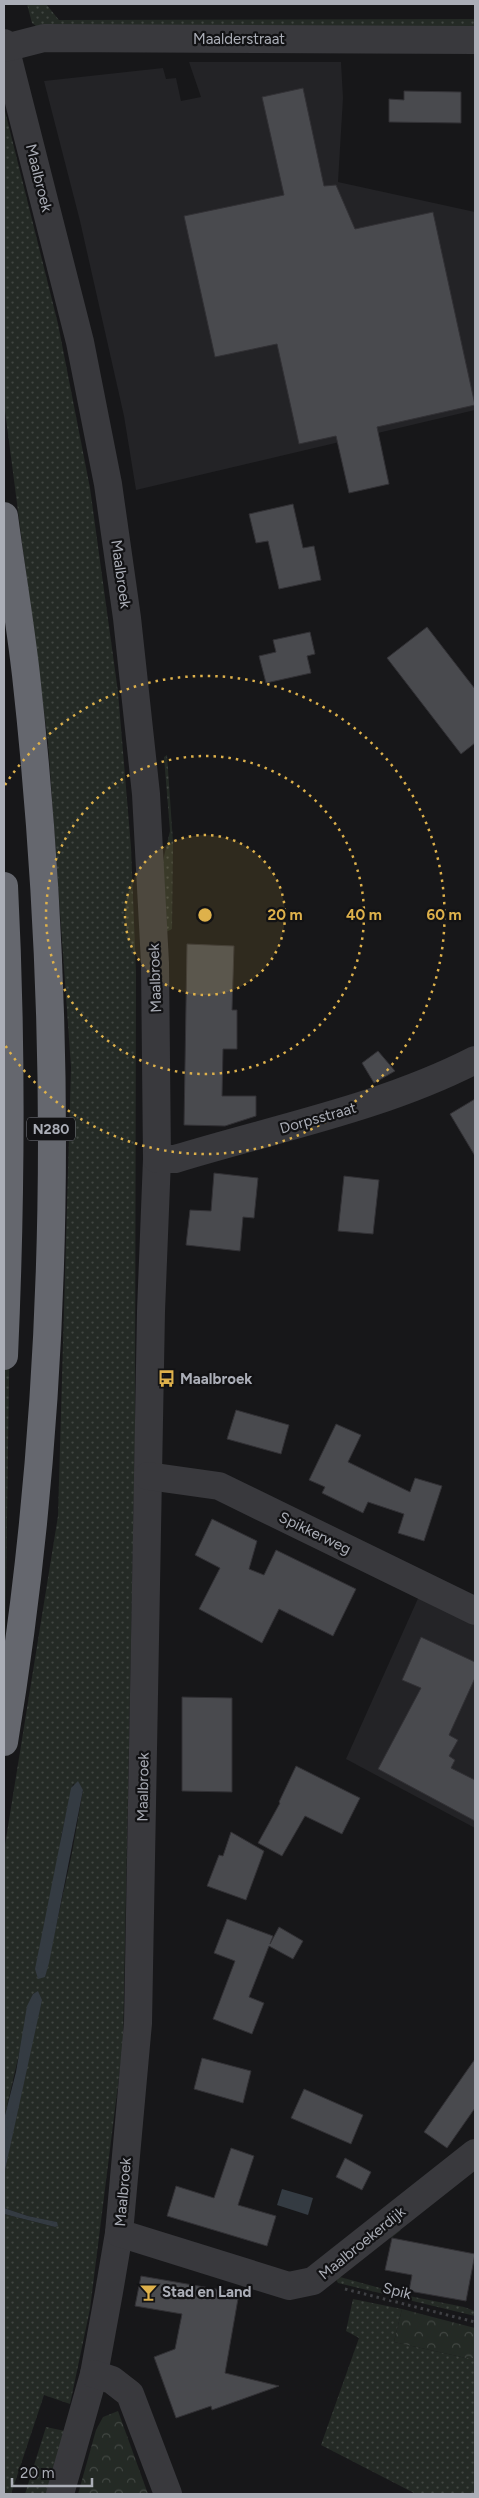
<svg xmlns="http://www.w3.org/2000/svg" width="479" height="2498" font-family="Figtree,sans-serif">
<defs>
<pattern id="grass-dots" width="8" height="8" patternUnits="userSpaceOnUse" patternTransform="scale(1.25)"><rect width="8" height="8" fill="#242a25"/><path d="M2 2h.1M6 6h.1" fill="none" stroke="#414642" stroke-width="1.8" stroke-linecap="round"/></pattern>
<pattern id="forest-crowns" width="20" height="18" patternUnits="userSpaceOnUse" patternTransform="scale(1.25)"><rect width="20" height="18" fill="#242a25"/><path d="M2 6a3 3 0 1 1 6 0M12 15a3 3 0 1 1 6 0" fill="none" stroke="#414642"/></pattern>
</defs>
<rect width="100%" height="100%" fill="#171719"/>
<g fill="#232326">
<polygon points="189,62 341,62 343,98 338,182 475,212 475,410 136,490 124,416 80,221 44,81 163,68 166,79 176,78 181,101 201,97"/>
<polygon points="420,1594 475,1625 475,1828 346,1759"/>
</g>
<g fill="url(#grass-dots)" fill-rule="evenodd">
<polygon points="27,4 46,4 59,20 475,19 475,30 36,26 32,23"/>
<path d="M4,107L58,324L90,488L118,692L131,847L136,972L135,1441L123,2045L90,2309L70,2404L44,2395L11,2494H4V2214L55,2227L56,2222L28,2216L4,2208V2175L18,2106L38,1992L33,1994L4,2119V1851L58,1516L71,1067L48,742L4,403ZM73,1784L83,1790L72,1853L45,1977L61,1837Z"/>
<polygon points="167,755 173,842 172,929 166,932 162,865 170,831 164,757"/>
<polygon points="4,1159 12,1172 4,1729"/>
<polygon points="389,2229 401,2230 391,2238 384,2234 340,2269 340,2277 409,2296 464,2307 475,2311 475,2316 338,2283 332,2272"/>
<polygon points="353,2299 402,2309 394,2342 466,2358 475,2358 475,2494 416,2494 321,2445 359,2338 346,2331"/>
<polygon points="46,2427 65,2431 51,2494 25,2494"/>
</g>
<g fill="url(#forest-crowns)">
<polygon points="402,2309 475,2328 475,2358 466,2358 394,2342"/>
<polygon points="118,2411 148,2494 78,2494 96,2430 103,2417"/>
</g>
<g fill="#343b42">
<polygon points="78,1781 83,1790 49,1963 45,1977 38,1979 35,1969 71,1788"/>
<polygon points="38,1991 42,2000 4,2175 4,2119 16,2072 27,2006 33,1994"/>
<polygon points="282,2189 313,2198 308,2215 277,2205"/>
<polygon points="4,2208 28,2216 57,2222 58,2226 55,2227 4,2214"/>
</g>
<g fill="#494a4e" stroke="#323135">
<polygon points="303,88 324,186 336,185 355,229 433,212 475,405 377,427 389,484 349,493 336,436 299,444 277,344 215,357 184,216 284,195 262,97"/>
<polygon points="404,91 461,92 461,123 389,122 389,99 404,100"/>
<polygon points="293,504 303,548 314,546 321,580 279,589 268,541 256,543 249,514"/>
<polygon points="427,627 475,689 475,743 461,754 387,658"/>
<polygon points="310,632 315,654 307,656 311,673 266,683 259,656 276,652 273,640"/>
<polygon points="187,944 234,946 232,1010 237,1010 237,1049 223,1049 222,1096 256,1096 256,1116 225,1126 184,1125"/>
<polygon points="378,1051 395,1071 374,1083 362,1063"/>
<polygon points="475,1099 475,1156 450,1114"/>
<polygon points="214,1173 258,1178 254,1218 243,1217 240,1251 186,1245 190,1210 211,1211"/>
<polygon points="344,1176 379,1180 373,1234 338,1231"/>
<polygon points="236,1410 289,1425 281,1454 227,1439"/>
<polygon points="336,1424 361,1435 348,1462 410,1492 415,1478 442,1486 424,1541 398,1533 404,1514 368,1502 363,1513 322,1493 325,1487 309,1480"/>
<polygon points="212,1519 257,1541 249,1569 264,1575 276,1550 356,1589 333,1636 279,1609 262,1643 199,1609 220,1568 195,1555"/>
<polygon points="421,1637 475,1662 475,1678 449,1735 458,1740 449,1756 455,1760 451,1768 475,1780 475,1821 378,1769 421,1688 402,1680"/>
<polygon points="182,1697 232,1698 232,1792 182,1791"/>
<polygon points="296,1766 360,1798 342,1834 305,1816 282,1856 258,1843 280,1803 279,1802"/>
<polygon points="231,1832 264,1851 246,1900 207,1886 219,1855 223,1856"/>
<polygon points="227,1919 273,1936 270,1944 279,1927 303,1941 293,1959 269,1946 249,1997 264,2003 252,2034 213,2019 235,1961 214,1953"/>
<polygon points="202,2058 251,2071 243,2103 194,2089"/>
<polygon points="475,2059 475,2108 447,2148 424,2132"/>
<polygon points="304,2089 363,2115 351,2144 291,2118"/>
<polygon points="231,2148 254,2156 238,2205 276,2216 267,2246 167,2216 176,2186 214,2198"/>
<polygon points="345,2158 371,2172 362,2190 336,2177"/>
<polygon points="392,2238 475,2254 466,2301 409,2291 412,2275 385,2270"/>
<polygon points="141,2276 239,2293 225,2373 279,2386 212,2410 211,2406 176,2418 154,2357 175,2349 182,2314 135,2306"/>
</g>
<g fill="none" stroke-linecap="round" stroke-linejoin="round">
<polyline stroke="#3f4044" stroke-width="3" stroke-dasharray="2.5 4" stroke-linecap="butt" points="345,2289 475,2322"/>
<g stroke="#39393d" stroke-width="28">
<polyline points="4,43 80,342 108,484 127,618 146,794 155,963 157,1159 151,1311 138,2023 119,2233 109,2292 94,2374 60,2494"/>
<polyline points="5,48 44,38 475,40"/>
<path d="M157,1159H175C276,1128 381,1108 475,1060"/>
<polyline points="148,1476 219,1486 475,1611"/>
<polyline points="119,2233 289,2286 313,2281 475,2153"/>
<polyline points="94,2374 112,2380 130,2394 168,2494"/>
</g>
<g stroke="#65676e" stroke-width="28">
<path d="M4,516C11,569 20,622 26,675C65,1028 62,1391 4,1742"/>
<path d="M4,886C12,1043 11,1199 4,1356"/>
</g>
</g>
<circle cx="205" cy="915" r="80" fill="#deb14b" fill-opacity=".12"/>
<g fill="none" stroke="#deb14b" stroke-width="2.5" stroke-dasharray="2.5 5">
<circle cx="205" cy="915" r="80"/>
<circle cx="205" cy="915" r="159"/>
<path d="M5 785A239 239 0 1 1 5 1045"/>
</g>
<defs>
<symbol id="bus-bare" viewBox="-9 -9 18 18"><path d="M-5-6H5V4H4V6H2V4H-2V6H-4V4H-5ZM-3.5-4V0h7V-4ZM-3.5 1.2v1.5H-2V1.2ZM2 1.2v1.5H3.5V1.2Z" fill="#deb14b" stroke="#121214" stroke-width="2.5" paint-order="stroke"/></symbol>
<symbol id="bar-bare" viewBox="-9 -9 18 18"><path d="M-6-5H6L.8 .8V4.5H3.5V6h-7V4.5H-.8V.8Z" fill="#deb14b" stroke="#121214" stroke-width="2.5" paint-order="stroke"/></symbol>
</defs>
<g fill-rule="evenodd">
<use href="#bus-bare" x="154" y="1366" width="25" height="25"/>
<use href="#bar-bare" x="136" y="2280" width="25" height="25"/>
</g>
<g text-anchor="middle" dominant-baseline="central" stroke-width="4.5" stroke-linejoin="round" paint-order="stroke">
<rect fill="#121214" stroke="#7d7f86" stroke-width="1" x="27" y="1117.5" width="48" height="23" rx="4"/>
<g font-size="14" font-weight="bold" fill="#abaeb7">
<text x="51" y="1129">N280</text>
</g>
<g font-size="15" fill="#abaeb7" stroke="#121214">
<text x="239" y="39">Maalderstraat</text>
<text transform="translate(39 178) rotate(76)">Maalbroek</text>
<text transform="translate(121 574) rotate(82)">Maalbroek</text>
<text transform="translate(155 978) rotate(-92)">Maalbroek</text>
<text transform="translate(318 1118) rotate(-16)">Dorpsstraat</text>
<text transform="translate(315 1533) rotate(26)">Spikkerweg</text>
<text transform="translate(143 1787) rotate(-89)">Maalbroek</text>
<text transform="translate(123 2192) rotate(-85)">Maalbroek</text>
<text transform="translate(362 2243) rotate(-39)">Maalbroekerdijk</text>
<text transform="translate(397 2291) rotate(14)">Spik</text>
</g>
<g font-size="15" font-weight="bold" fill="#abaeb7" stroke="#121214" text-anchor="start">
<text x="180" y="1379">Maalbroek</text>
<text x="162" y="2292">Stad en Land</text>
</g>
</g>
<circle cx="205" cy="915" r="8" fill="#deb14b" stroke="#121214" stroke-width="2.5"/>
<g font-size="15" text-anchor="middle" font-weight="bold" fill="#deb14b" stroke="#121214" stroke-width="4.5" stroke-linejoin="round" paint-order="stroke">
<text x="285" y="920">20 m</text>
<text x="364" y="920">40 m</text>
<text x="444" y="920">60 m</text>
</g>
<rect width="479" height="2498" fill="none" stroke="#abaeb7" stroke-width="10"/>
<path d="M12 2478v8h80v-8" fill="none" stroke="#abaeb7" stroke-width="2.5"/>
<text x="20" y="2478" font-size="15" fill="#abaeb7" stroke="#121214" stroke-width="4" paint-order="stroke">20 m</text>
</svg>
